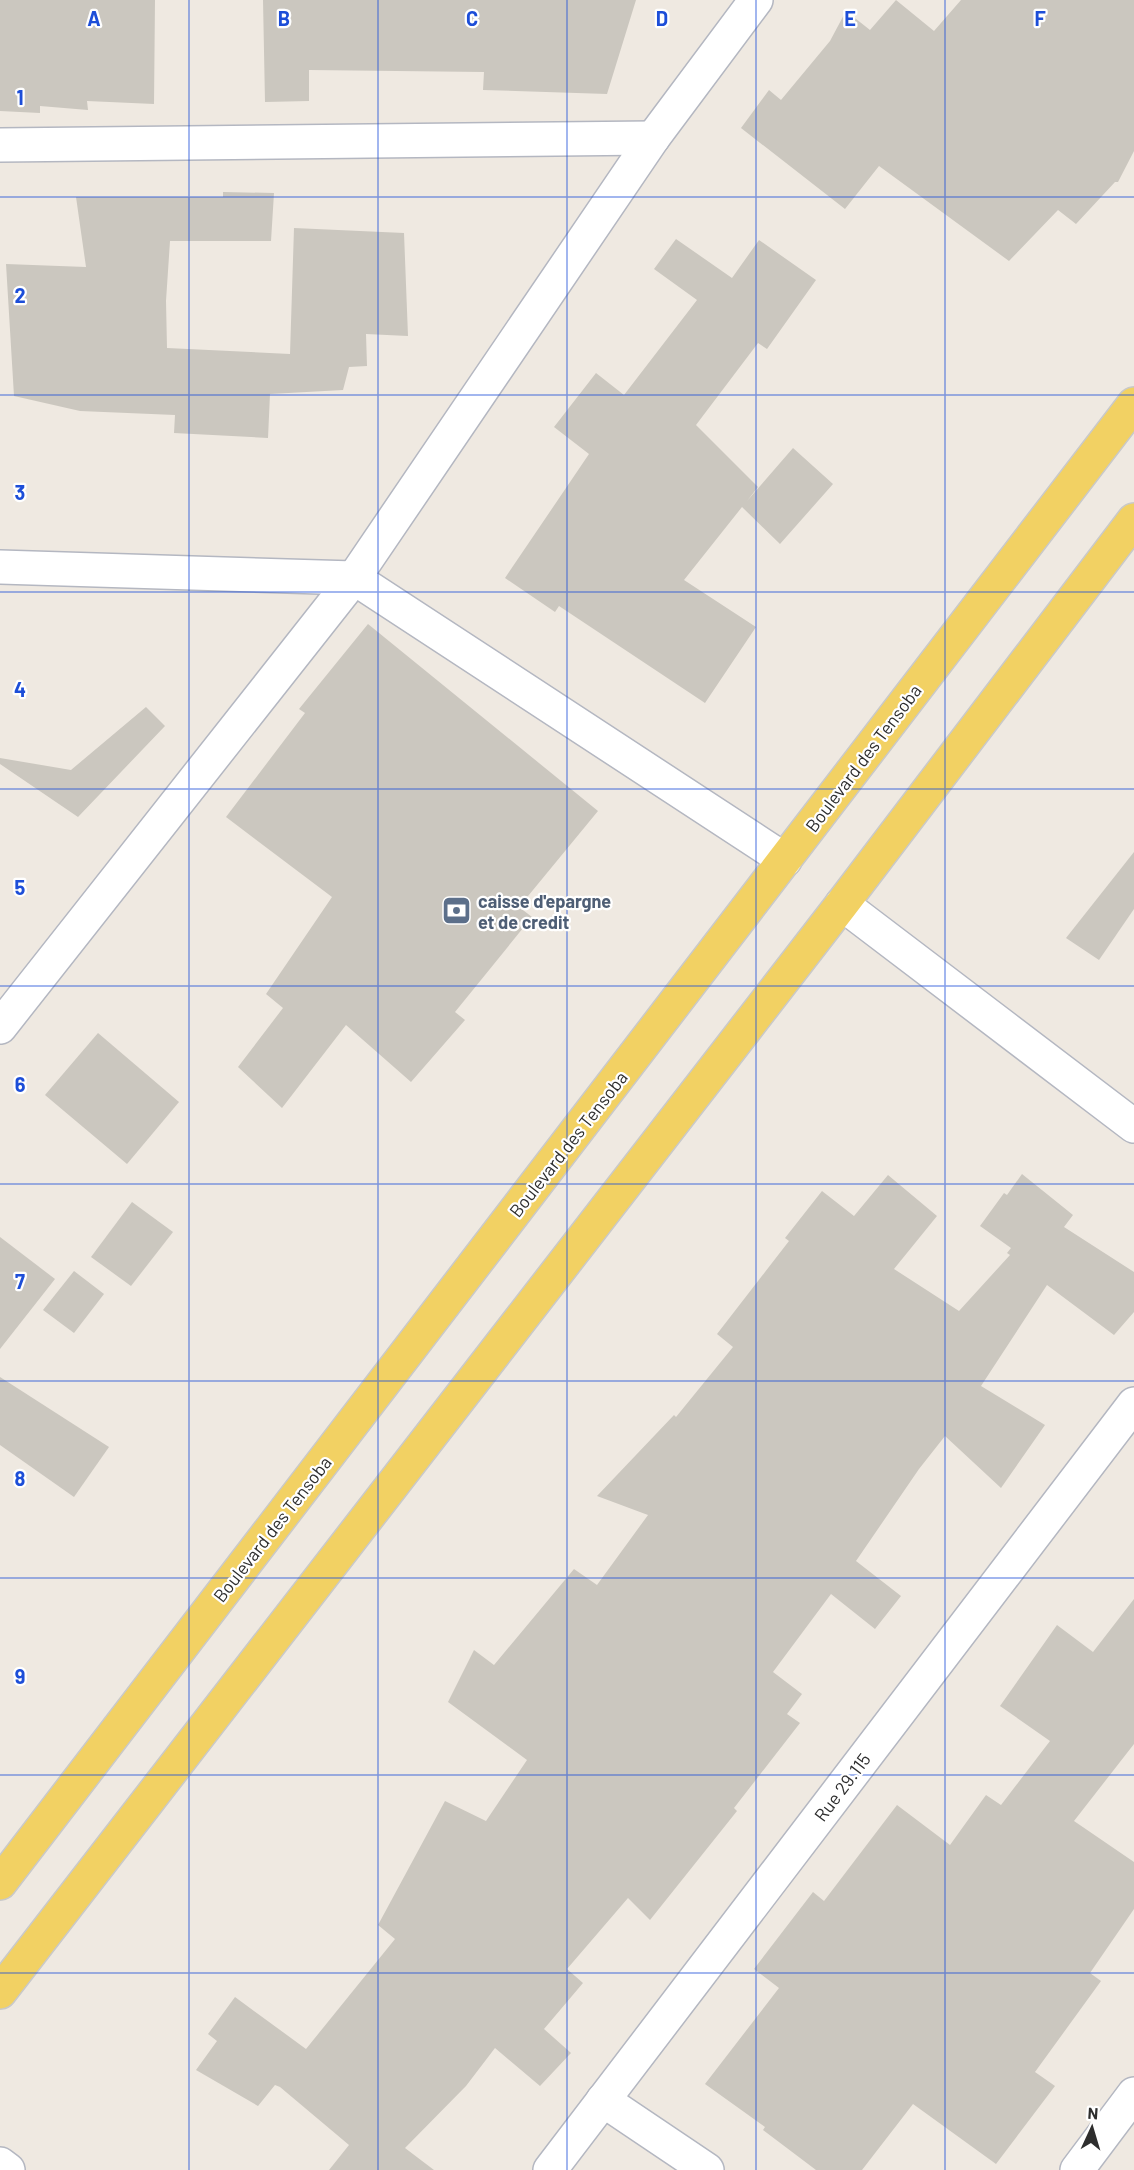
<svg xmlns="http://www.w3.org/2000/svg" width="1134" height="2170" font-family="Barlow,sans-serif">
<rect width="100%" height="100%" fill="#efe9e1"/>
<g fill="#cbc7bf">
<polygon points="0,0 155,0 154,104 87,101 88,110 40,106 40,113 0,111"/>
<polygon points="263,0 636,0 607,94 483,90 484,72 309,70 309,101 265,102"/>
<polygon points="896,0 934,31 961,0 1134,0 1134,151 1118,182 1115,182 1076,224 1058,210 1009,261 879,166 845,209 741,128 769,90 781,100 830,41 846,11 870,30"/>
<polygon points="223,192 274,193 271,241 170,241 166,301 167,348 290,354 294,228 404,233 408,336 366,334 367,366 349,367 343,390 270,394 268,438 174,433 175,415 80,411 14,396 6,264 86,267 76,197 223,197"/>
<polygon points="676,239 732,278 759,240 816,280 767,349 758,343 696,425 758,487 747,501 793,448 833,484 780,544 742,507 684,580 756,627 705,703 559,606 555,612 505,578 589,454 554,427 596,373 624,395 697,300 654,269"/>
<polygon points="368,624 598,811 519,907 532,917 455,1012 465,1020 411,1082 346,1025 282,1108 238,1067 283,1008 266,994 332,897 226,817 305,713 299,709"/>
<polygon points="146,707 165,726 78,817 0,764 0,758 71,770"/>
<polygon points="1134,852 1134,909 1099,960 1066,938"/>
<polygon points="98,1033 179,1102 127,1164 45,1095"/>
<polygon points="1022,1174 1073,1215 1064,1227 1134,1272 1134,1312 1114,1335 1047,1285 981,1386 1045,1425 1001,1488 945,1436 919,1469 856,1561 901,1596 875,1629 831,1594 773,1672 802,1694 787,1714 800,1723 734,1808 737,1811 650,1920 628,1898 567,1969 583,1983 544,2029 571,2053 540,2086 495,2048 466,2086 405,2148 434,2170 329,2170 349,2145 280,2087 275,2085 258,2106 196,2070 217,2041 208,2034 235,1997 306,2049 395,1939 378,1925 445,1801 486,1821 527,1760 448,1702 474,1650 494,1665 574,1569 597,1585 648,1515 597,1496 674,1415 676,1417 733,1347 717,1334 789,1241 785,1238 822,1191 854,1216 888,1175 937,1216 894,1269 959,1311 1010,1255 1007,1253 1011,1248 980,1226 1004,1193 1007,1195"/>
<polygon points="132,1202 173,1232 131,1286 91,1257"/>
<polygon points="0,1237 55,1279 0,1349"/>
<polygon points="74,1271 104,1294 74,1333 43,1310"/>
<polygon points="0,1377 109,1447 74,1497 0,1445"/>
<polygon points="1134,1599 1134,1744 1074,1821 1134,1862 1134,1909 1090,1973 1101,1981 1035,2072 1055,2086 996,2164 913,2104 862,2170 816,2170 763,2130 765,2127 705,2084 779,1988 754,1969 813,1892 824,1901 897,1805 950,1845 986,1795 1001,1805 1050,1741 1000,1706 1057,1625 1093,1652"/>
</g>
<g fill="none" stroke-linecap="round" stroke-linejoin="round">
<defs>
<g id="minor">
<polyline points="0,145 653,138"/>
<polyline points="0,567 354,578 785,860"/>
<polyline points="842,904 1134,1126"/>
<polyline points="0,1027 354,578 653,138 756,0"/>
<polyline points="603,2100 707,2170"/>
<polyline points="0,2164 8,2170"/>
<polyline points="550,2170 1134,1404"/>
<polyline points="1077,2170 1134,2094"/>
</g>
<g id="primary">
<polyline points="0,1883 1134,404"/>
<polyline points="0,1992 842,904 1134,520"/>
</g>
</defs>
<use href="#minor" stroke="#b4b7c1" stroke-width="36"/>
<use href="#primary" stroke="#c9c9c9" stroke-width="36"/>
<use href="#minor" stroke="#fff" stroke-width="33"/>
<use href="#primary" stroke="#f2d163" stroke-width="33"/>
</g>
<path fill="none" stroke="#1d4ed8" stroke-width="1.5" stroke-opacity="0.55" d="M189,0V2170M378,0V2170M567,0V2170M756,0V2170M945,0V2170M0,197H1134M0,395H1134M0,592H1134M0,789H1134M0,986H1134M0,1184H1134M0,1381H1134M0,1578H1134M0,1775H1134M0,1973H1134"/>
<defs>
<symbol id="bank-square" viewBox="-11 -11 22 22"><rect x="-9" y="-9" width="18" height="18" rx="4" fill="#5c6f8a" stroke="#fff"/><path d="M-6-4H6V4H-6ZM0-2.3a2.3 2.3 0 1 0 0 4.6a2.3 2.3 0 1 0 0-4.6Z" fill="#fff"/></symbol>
</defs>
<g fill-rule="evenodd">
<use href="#bank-square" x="440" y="894" width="33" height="33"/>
</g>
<g text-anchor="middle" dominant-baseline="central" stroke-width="4.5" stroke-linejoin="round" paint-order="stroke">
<g font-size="18" fill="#2e2e2e" stroke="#fff">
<text transform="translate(863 758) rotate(-53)">Boulevard des Tensoba</text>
<text transform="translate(568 1144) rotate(-52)">Boulevard des Tensoba</text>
<text transform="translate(272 1529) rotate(-52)">Boulevard des Tensoba</text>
<text transform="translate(842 1787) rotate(-53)">Rue 29.115</text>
</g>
<g font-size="18" font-weight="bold" fill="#4e5e75" stroke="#fff" text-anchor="start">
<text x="478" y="901">caisse d'epargne<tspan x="478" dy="21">et de credit</tspan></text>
</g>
</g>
<g font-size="20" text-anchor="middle" font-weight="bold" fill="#1d4ed8" stroke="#fff" stroke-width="4.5" stroke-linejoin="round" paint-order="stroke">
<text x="94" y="26">A</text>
<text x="284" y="26">B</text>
<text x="472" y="26">C</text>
<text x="662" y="26">D</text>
<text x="850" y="26">E</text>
<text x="1040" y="26">F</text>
<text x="20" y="105">1</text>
<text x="20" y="303">2</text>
<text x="20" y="500">3</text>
<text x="20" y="697">4</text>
<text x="20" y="895">5</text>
<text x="20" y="1092">6</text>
<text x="20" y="1289">7</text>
<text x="20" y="1486">8</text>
<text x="20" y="1684">9</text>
</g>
<g transform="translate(1092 2128) rotate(4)" stroke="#ffffff" stroke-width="4.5" paint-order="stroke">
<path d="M0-4.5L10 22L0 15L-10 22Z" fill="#2e2e2e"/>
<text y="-9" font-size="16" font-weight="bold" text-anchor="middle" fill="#2e2e2e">N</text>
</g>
</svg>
